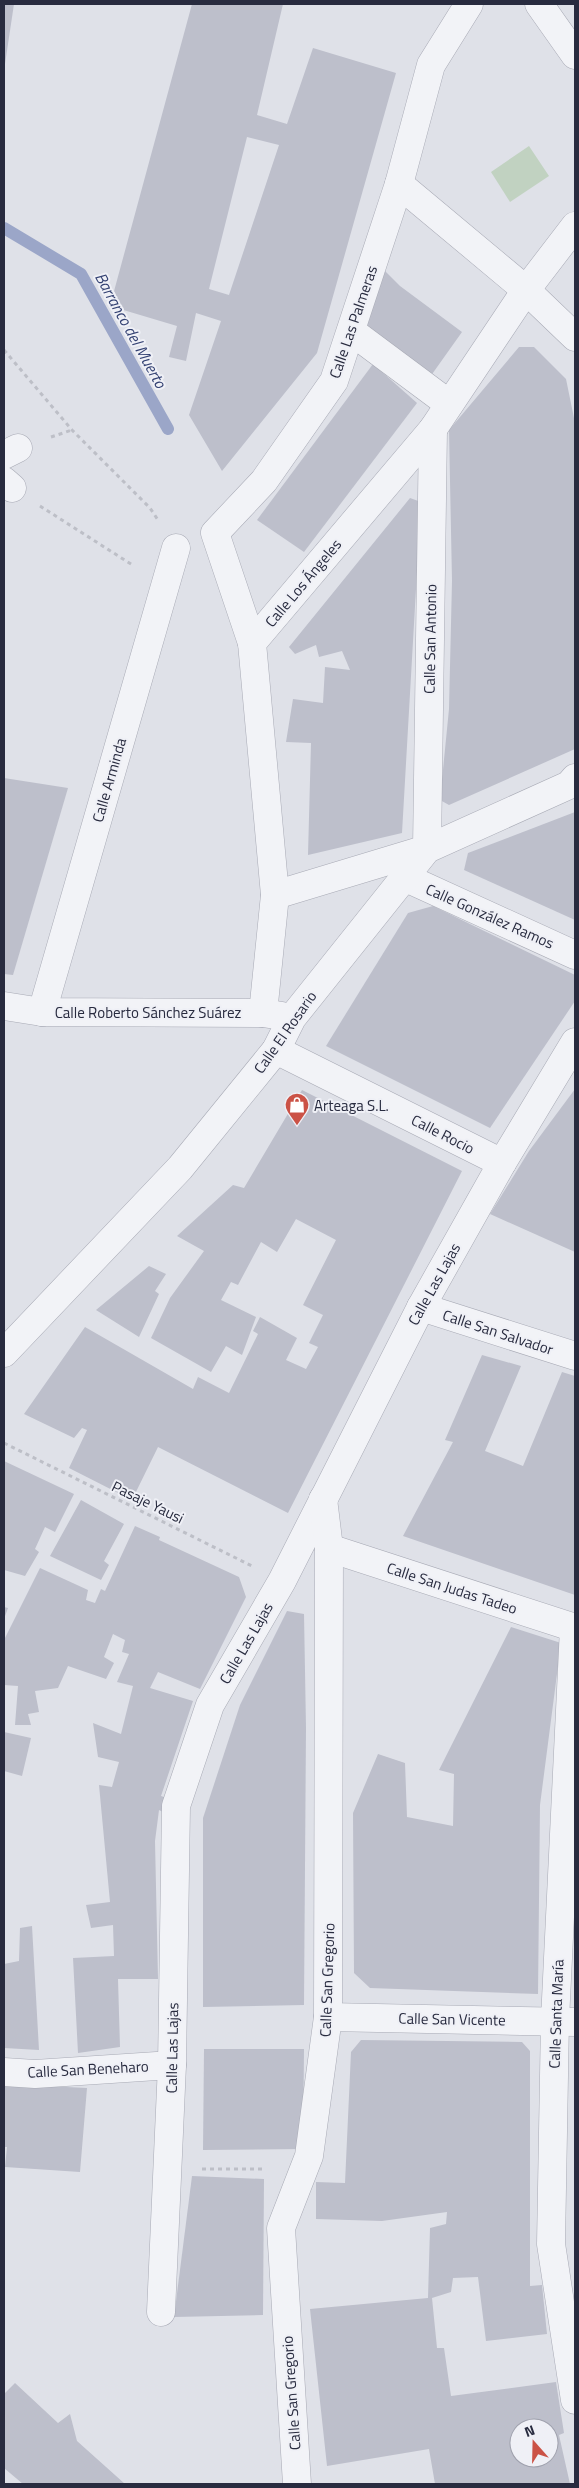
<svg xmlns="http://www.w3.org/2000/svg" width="579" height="2488" font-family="'Titillium Web',sans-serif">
<rect width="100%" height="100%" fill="#dfe1e8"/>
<polygon fill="#c1d2c1" points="529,146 549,176 510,202 491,172"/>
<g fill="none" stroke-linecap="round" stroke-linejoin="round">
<polyline stroke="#9ba6c8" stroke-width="12" points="4,228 81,274 168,429"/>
</g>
<g fill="#bdbfcb" fill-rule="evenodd">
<polygon points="4,4 14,4 5,64 4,63"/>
<path d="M192,4H283L257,115L287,124L313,48L396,73L317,353L222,471L189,415L221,321L196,313L186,361L169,357L177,326L110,306ZM247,137L279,145L229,295L209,289Z"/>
<polygon points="379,265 400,286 462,332 430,377 364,324"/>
<polygon points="519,347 534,347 566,379 575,423 575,749 449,805 440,800 449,709 452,581 449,430"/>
<polygon points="373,364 417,403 304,552 257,520"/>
<polygon points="410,498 421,502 402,833 308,855 311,743 286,742 293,699 323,703 325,667 350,670 342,651 319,657 316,645 295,654 289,647"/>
<polygon points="4,778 68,788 13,975 4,974"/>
<polygon points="575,812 575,920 464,870 468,853"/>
<polygon points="433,906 575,975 575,1001 490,1128 326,1046 408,913"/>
<polygon points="575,1089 575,1252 490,1214 529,1151"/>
<polygon points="302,1090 462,1171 288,1513 158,1447 132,1500 69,1468 87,1430 82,1428 74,1438 24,1414 85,1327 193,1389 198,1377 229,1393 258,1334 253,1331 260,1317 297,1338 286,1360 306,1369 318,1347 309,1343 323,1315 303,1305 336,1240 296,1219 277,1252 261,1242 238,1285 231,1282 221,1300 256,1317 242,1355 226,1346 211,1372 151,1338 170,1298 204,1251 177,1236 233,1185 244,1188"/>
<polygon points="149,1266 166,1274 155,1291 159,1294 139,1337 96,1310"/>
<polygon points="482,1355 521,1366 485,1451 523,1466 562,1372 575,1376 575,1595 403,1536 453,1442 445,1440"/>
<polygon points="4,1461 74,1494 55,1532 45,1527 35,1549 39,1552 25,1576 4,1570"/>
<polygon points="81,1500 124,1524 104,1561 109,1565 101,1580 50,1556"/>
<polygon points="135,1526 160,1537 159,1540 239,1577 246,1597 200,1689 158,1672 150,1688 193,1701 161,1796 167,1798 163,1812 159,1810 155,1841 158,1979 118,1979 120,2047 78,2053 73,1958 114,1956 113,1925 91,1928 86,1905 110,1902 99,1785 112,1787 119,1762 98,1757 93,1723 121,1734 133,1686 117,1682 129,1654 122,1652 125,1640 113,1634 104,1657 114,1663 106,1679 68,1666 58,1688 35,1691 39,1712 28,1714 31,1725 15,1725 18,1686 4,1685 4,1640 40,1568 88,1590 86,1600 95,1603 101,1589 105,1591"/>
<polygon points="4,1607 8,1608 4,1619"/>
<polygon points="287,1611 304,1614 306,1728 304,2005 203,2007 203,1818 240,1705"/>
<polygon points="511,1627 561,1643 540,1805 538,1994 370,1988 354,1973 353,1813 378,1754 405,1763 407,1817 453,1826 454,1774 439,1770"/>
<polygon points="4,1732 31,1738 22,1776 4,1771"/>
<polygon points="32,1926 39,2050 4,2048 4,1964 19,1961 20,1928"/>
<path d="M361,2040L522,2042L530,2051V2286L542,2285L547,2334L486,2341L478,2277L453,2278L451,2292L432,2298L437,2348H444L451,2396L556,2382L564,2433L559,2435L570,2484H435L429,2449L327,2466L310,2309L428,2298L430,2228L446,2224L447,2212L382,2221L316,2219V2182L345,2183L351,2052ZM519,2428H549V2458H519Z"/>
<polygon points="204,2049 304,2049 303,2149 203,2150"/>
<polygon points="4,2084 87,2088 80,2172 5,2167 7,2147 4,2147"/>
<polygon points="192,2176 264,2179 263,2315 174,2317"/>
<polygon points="15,2383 58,2423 70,2414 77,2441 125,2484 23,2484 4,2468 4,2394"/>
</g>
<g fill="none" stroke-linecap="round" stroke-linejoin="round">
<defs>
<g id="minor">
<polyline points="539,4 575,55"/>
<polyline points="399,184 526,290 575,337"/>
<polyline points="351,331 449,404"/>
<polyline points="4,455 18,448"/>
<polyline points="4,481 12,488"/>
<polyline points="252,643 215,533 264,481 334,381 399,184 431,65 469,4"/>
<polyline points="404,877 575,955"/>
<polyline points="275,895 427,849 433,429"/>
<polyline points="4,1006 42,1012 263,1013 282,1016"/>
<polyline points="42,1012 176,548"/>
<polyline points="263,1013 275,895 252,643 433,429 526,290 575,226"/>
<polyline points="276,1050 502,1163"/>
<polyline points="421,1307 575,1356"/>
<polyline points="4,1353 180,1168 276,1050 292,1018 427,849 569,785 575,778"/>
<polyline points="329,1548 575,1628"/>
<polyline points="574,1628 555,2020 551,2244 575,2400"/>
<polyline points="328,2017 575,2022"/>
<polyline points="4,2072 35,2074 172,2065"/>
<polyline points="161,2312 172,2065 176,1806 210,1705 282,1581 421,1307 502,1163 575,1042"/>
<polyline points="297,2484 281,2228 309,2156 328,2017 329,1548 323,1499"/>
</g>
</defs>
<use href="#minor" stroke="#a8aab5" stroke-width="29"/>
<g stroke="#bdbfc7" stroke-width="3" stroke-dasharray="4 4" stroke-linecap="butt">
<polyline points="4,350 72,430 150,508 158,520"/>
<polyline points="51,437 72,430"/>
<polyline points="40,506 134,566"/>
<polyline points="4,1443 252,1566"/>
<polyline points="202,2169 266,2169"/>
</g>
<use href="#minor" stroke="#f2f3f7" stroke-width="28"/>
</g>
<defs>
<symbol id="shop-pin" viewBox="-11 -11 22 30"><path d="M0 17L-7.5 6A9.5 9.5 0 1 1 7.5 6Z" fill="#cb5246" stroke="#eff0f6"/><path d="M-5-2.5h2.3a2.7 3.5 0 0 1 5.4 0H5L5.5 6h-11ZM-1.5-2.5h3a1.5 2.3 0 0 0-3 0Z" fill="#fff"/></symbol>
</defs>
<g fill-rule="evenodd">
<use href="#shop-pin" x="283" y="1091" width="28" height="38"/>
</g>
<g text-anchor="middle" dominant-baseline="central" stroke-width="4" stroke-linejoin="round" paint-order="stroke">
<g font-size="15" fill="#282b3f" stroke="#eff0f6">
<text transform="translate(353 322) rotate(-71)">Calle Las Palmeras</text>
<text transform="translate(303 583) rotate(-50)">Calle Los Ángeles</text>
<text transform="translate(430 639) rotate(-89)">Calle San Antonio</text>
<text transform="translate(109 780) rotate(-74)">Calle Arminda</text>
<text transform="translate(490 916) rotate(24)">Calle González Ramos</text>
<text x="148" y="1012">Calle Roberto Sánchez Suárez</text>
<text transform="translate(285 1032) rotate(-55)">Calle El Rosario</text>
<text transform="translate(443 1134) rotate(27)">Calle Rocio</text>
<text transform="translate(434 1284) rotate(-61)">Calle Las Lajas</text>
<text transform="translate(498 1332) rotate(18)">Calle San Salvador</text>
<text transform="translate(148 1502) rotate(26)">Pasaje Yausi</text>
<text transform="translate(452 1588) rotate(18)">Calle San Judas Tadeo</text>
<text transform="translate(246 1643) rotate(-60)">Calle Las Lajas</text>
<text transform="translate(327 1980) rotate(-88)">Calle San Gregorio</text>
<text transform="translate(556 2014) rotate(-88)">Calle Santa María</text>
<text transform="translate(452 2019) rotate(1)">Calle San Vicente</text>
<text transform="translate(172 2048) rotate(-89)">Calle Las Lajas</text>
<text transform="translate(88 2069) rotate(-3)">Calle San Beneharo</text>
<text transform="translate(291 2393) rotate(-94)">Calle San Gregorio</text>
</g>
<g font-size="15" fill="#282b3f" stroke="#eff0f6" text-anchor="start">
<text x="314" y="1105">Arteaga S.L.</text>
</g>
<g font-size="16" font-style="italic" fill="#334172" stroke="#eff0f6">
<text transform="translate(131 330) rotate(61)">Barranco del Muerto</text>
</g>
</g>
<rect width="579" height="2488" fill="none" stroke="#282b3f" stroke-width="10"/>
<g transform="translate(534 2443) rotate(340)"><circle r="24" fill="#eff0f6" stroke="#9fa1ad"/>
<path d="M0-4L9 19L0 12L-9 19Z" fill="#cb5246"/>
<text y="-8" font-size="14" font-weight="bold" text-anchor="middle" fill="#282b3f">N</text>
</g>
</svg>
